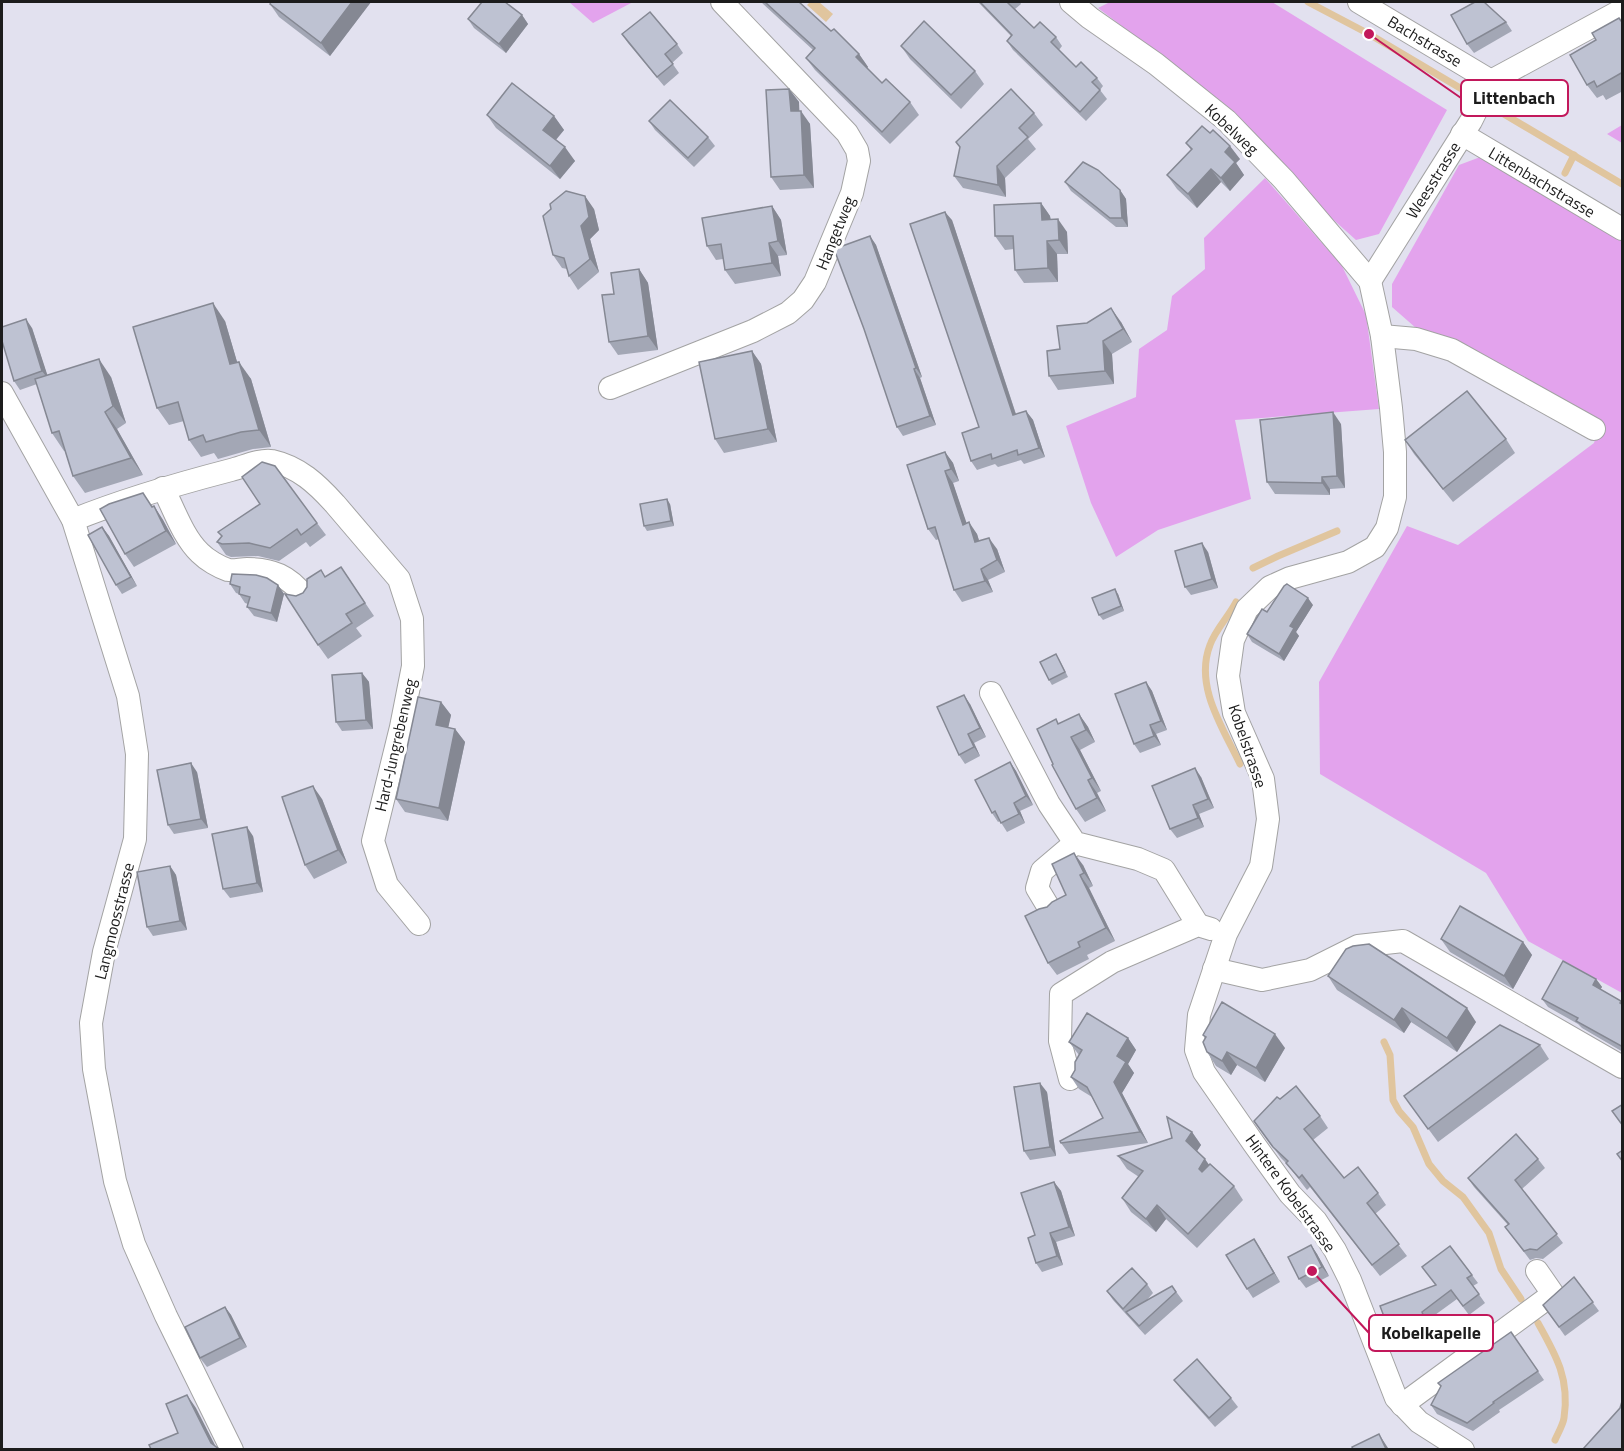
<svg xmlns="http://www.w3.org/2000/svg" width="1624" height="1451" font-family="'Titillium Web',sans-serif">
<rect width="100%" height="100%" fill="#e2e1ef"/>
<g fill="#e3a3ed">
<polygon points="569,2 633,2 593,23"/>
<polygon points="1110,2 1272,2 1447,110 1379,234 1356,240 1318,206 1226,105 1098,8"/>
<polygon points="1622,125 1622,143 1607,134"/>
<polygon points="1483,156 1622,238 1622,993 1528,941 1486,873 1320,774 1319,682 1407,526 1458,545 1594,443 1600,423 1416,328 1392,307 1392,284 1459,165"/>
<polygon points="1265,178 1342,266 1366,315 1379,409 1235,420 1251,499 1158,530 1116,557 1091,503 1066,426 1136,397 1139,349 1167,330 1172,296 1205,269 1204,238"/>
</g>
<polygon fill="#e0c59e" points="810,2 819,2 833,14 826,22 807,5"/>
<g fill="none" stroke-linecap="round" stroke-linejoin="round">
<g stroke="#e0c59e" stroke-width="7">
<polyline points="1308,2 1369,34 1622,184"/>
<polyline points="1565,173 1574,155"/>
<polyline points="1253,568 1278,556 1337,531"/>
<path d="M1236,602C1229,616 1215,630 1210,645C1194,686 1223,728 1240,764"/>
<polyline points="1384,1042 1390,1055 1393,1100 1399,1111 1413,1127 1429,1164 1443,1181 1463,1197 1489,1233 1501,1269 1521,1299"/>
<path d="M1538,1323C1556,1355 1570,1379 1564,1418C1563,1425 1558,1433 1555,1440"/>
</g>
<defs>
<g id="minor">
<polyline points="1071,2 1090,18 1156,64 1226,120 1284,180 1370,281 1382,336 1391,408 1395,452 1395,497 1387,528 1375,547 1348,562 1290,578 1270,587 1247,609 1233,640 1228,676 1234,713 1263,779 1268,819 1261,866 1226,934 1199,1015 1196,1050 1204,1072 1254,1144 1290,1194 1316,1221 1335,1250 1350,1280 1396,1398 1419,1422 1463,1450"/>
<polyline points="1359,2 1491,81"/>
<polyline points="1462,134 1622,229"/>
<polyline points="1370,281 1471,121 1491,81 1622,10"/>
<polyline points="1382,336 1416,339 1452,350 1594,429"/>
<polyline points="610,388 753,331 788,313 803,300 815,282 852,193 859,161 857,150 847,133 722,2"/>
<polyline points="2,393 73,520 128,696 137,754 135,839 104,952 91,1023 94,1069 115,1181 134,1244 166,1316 232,1450"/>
<path d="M163,488C174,509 183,537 200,553C207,560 219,567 228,570C234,571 241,569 247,569C272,569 289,576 304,596"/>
<path d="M73,520C125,499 177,484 231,470C243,467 260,459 272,461C299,467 317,484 335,504L399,579L412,619L413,666L401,727L373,841L387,885L419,924"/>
<polyline points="991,693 1049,804 1075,843 1138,859 1164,870 1198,925"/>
<polyline points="1049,908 1037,888 1042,871 1075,843"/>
<polyline points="1214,969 1262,980 1310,970 1358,946 1403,941 1622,1067"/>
<polyline points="1070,1079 1060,1041 1061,994 1112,962 1198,925 1211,929"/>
<polyline points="1402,1405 1553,1294 1537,1271"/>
</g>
</defs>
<use href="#minor" stroke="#a3a3a3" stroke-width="24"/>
<use href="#minor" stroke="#fff" stroke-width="22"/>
</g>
<g fill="#a3a7b5">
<polygon points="371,2 330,56 279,17 270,4"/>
<polygon points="761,2 799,2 831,31 859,54 868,67 867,68 882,83 910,102 919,115 890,144 815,70 806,58 813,50"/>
<polygon points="978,2 1020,2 1021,4 1015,9 1034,28 1056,37 1062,46 1059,50 1076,67 1097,78 1103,86 1100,90 1107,99 1086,121 1013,50 1007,41 1011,36"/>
<polygon points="522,15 528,24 506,53 474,28 468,19"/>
<polygon points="1623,21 1623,91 1606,100 1603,95 1597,98 1587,85 1596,40"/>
<polygon points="1506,22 1512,31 1474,53 1467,44"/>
<polygon points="622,34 677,44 683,53 672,63 679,73 664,86 628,43"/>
<polygon points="901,46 975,71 984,84 961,109 910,59"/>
<polygon points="789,89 799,102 799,111 810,124 814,188 780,190 771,177"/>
<polygon points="1034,113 1043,125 1028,139 1036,149 1005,178 1006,197 963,188 954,176 960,148 956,142"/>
<polygon points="487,115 554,116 564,130 556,140 575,161 560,179 496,128"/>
<polygon points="649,121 708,137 715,146 694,167 655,130"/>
<polygon points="1186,143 1240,159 1236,163 1244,175 1230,191 1221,182 1197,208 1177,189 1167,175 1191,150"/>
<polygon points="1065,182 1120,190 1126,199 1128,227 1116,227 1071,191"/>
<polygon points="1041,203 1050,216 1051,219 1067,232 1068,254 1057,254 1058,282 1024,283 1015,270 1014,249 1005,250 995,236"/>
<polygon points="772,206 781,220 787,255 778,256 781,276 735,284 725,270 723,259 716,260 707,246"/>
<polygon points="594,209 599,230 590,239 599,272 578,290 569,276 567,269 562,268 553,255"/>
<polygon points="952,220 1016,414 1026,411 1033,420 1045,457 1024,464 1021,460 998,467 995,464 977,470 971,461 979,427"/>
<polygon points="870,236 876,245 922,377 920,378 936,425 903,436 897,427"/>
<polygon points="639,269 648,283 658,350 618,355 609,342 614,294"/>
<polygon points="225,321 237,362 251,379 271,447 253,449 218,459 214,453 201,457 189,440 184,421 169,425 157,408"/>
<polygon points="1121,322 1132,342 1112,354 1114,384 1058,390 1049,376 1060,349"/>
<polygon points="32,328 47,375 111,377 126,423 117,429 143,475 85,493 73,476 65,451 64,451 52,433 37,384 20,390 14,381"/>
<polygon points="752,351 761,364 777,442 724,453 715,439"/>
<polygon points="1341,424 1345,488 1330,489 1330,495 1275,494 1267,482"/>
<polygon points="1506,439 1515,453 1453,502 1414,454 1405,440"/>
<polygon points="945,452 953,463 959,481 953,483 966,523 977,534 979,541 997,549 1005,572 988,580 993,592 962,602 954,590 939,539 936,540 928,529"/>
<polygon points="670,504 674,526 647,531 644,526"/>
<polygon points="154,506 163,520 176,544 134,567 125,554"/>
<polygon points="317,523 326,535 310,547 306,542 279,561 258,556 231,557 226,555 217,542"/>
<polygon points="102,527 109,536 137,586 122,594 116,585"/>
<polygon points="1208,552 1218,588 1191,595 1185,587"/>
<polygon points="341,567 374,616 356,628 362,636 328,659 318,645 296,596 303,593 307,587 325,577"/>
<polygon points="230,584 278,585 284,594 277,622 254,616 247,607 248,604 245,603 239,594 236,593"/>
<polygon points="1118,594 1124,611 1103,620 1099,615"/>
<polygon points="1313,605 1296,632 1299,636 1284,661 1252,642 1247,634 1267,612"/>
<polygon points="1059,659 1068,677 1052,685 1049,680"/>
<polygon points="362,673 369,682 373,729 342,731 336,722"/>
<polygon points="1146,682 1152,691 1167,730 1156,734 1161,745 1140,753 1134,744"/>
<polygon points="441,702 451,715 448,727 455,729 465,742 448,821 405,812 396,799"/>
<polygon points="970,704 986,737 974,743 980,756 965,764 959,755"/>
<polygon points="1079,714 1088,727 1095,742 1080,750 1101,791 1097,793 1106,811 1085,822 1076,809 1053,764 1056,719 1059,724"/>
<polygon points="1010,762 1016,771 1033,805 1020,811 1025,823 1007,832 1000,821 998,822 992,813"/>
<polygon points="197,772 208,828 174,834 168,825"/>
<polygon points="1201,777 1214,808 1199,814 1204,827 1177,838 1170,829"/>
<polygon points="322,799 347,863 314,879 305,865"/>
<polygon points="253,836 263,892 230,898 223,889"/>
<polygon points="1083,865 1093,886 1089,888 1115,941 1087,955 1089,959 1057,975 1048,963 1047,907 1066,895"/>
<polygon points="170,866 176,875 187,930 153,936 147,927"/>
<polygon points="1441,939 1523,942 1532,955 1513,989 1450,952"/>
<polygon points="1328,976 1476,1022 1457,1052 1411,1022 1404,1033 1337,990"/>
<polygon points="1596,979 1602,987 1600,989 1621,1001 1623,1003 1623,1052 1582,1028 1578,1024 1548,1007 1542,999"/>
<polygon points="1203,1035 1285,1048 1265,1082 1237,1065 1231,1075 1216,1066 1207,1052 1205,1039"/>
<polygon points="1128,1038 1136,1050 1128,1064 1134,1073 1122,1093 1148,1143 1069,1154 1061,1143 1103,1118 1092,1097 1079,1089 1071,1077 1075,1070 1079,1055 1069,1042"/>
<polygon points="1540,1045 1549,1059 1438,1142 1404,1096"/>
<polygon points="1047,1092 1056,1156 1030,1160 1024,1151"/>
<polygon points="1280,1099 1320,1116 1328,1128 1313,1140 1344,1178 1378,1193 1386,1205 1375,1214 1407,1256 1380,1276 1310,1187 1307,1190 1287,1164 1281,1158 1254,1121"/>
<polygon points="1192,1132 1201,1145 1197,1151 1209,1165 1234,1186 1243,1200 1197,1248 1166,1219 1156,1232 1131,1212 1122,1198 1139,1177 1127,1169 1118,1156"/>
<polygon points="1538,1159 1545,1168 1522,1189 1563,1243 1543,1259 1536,1258 1530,1260 1505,1227 1508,1225 1474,1187 1468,1178"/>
<polygon points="1054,1182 1061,1191 1075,1236 1056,1242 1063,1265 1042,1272 1036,1263 1035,1235"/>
<polygon points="1254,1239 1280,1282 1253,1298 1247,1289"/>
<polygon points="1311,1245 1317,1254 1329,1276 1306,1288 1299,1279"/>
<polygon points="1450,1246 1478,1283 1473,1286 1485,1303 1469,1315 1457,1299 1428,1320 1434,1338 1400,1351 1394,1343 1435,1285"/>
<polygon points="1574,1277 1599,1311 1565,1336 1543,1305"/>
<polygon points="1147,1284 1153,1293 1146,1301 1172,1286 1183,1301 1145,1335 1113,1300 1107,1291"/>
<polygon points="225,1307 231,1315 247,1347 207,1367 200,1358"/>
<polygon points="1511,1332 1544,1380 1499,1410 1500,1412 1473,1431 1437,1414 1431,1405"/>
<polygon points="1174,1380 1231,1398 1238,1407 1215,1427 1181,1389"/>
</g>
<g fill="#858893">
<polygon points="352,2 371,2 330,56 321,43"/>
<polygon points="522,15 528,24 506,53 499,44"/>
<polygon points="859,54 868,67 865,70 856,57"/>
<polygon points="789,89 799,102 800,125 791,111"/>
<polygon points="801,111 810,124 814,188 804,175"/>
<polygon points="554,116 564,130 553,143 543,130"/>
<polygon points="1230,146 1240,159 1236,163 1244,175 1230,191 1221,178 1225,152"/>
<polygon points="565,147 575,161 560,179 550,166"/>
<polygon points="997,166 1005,178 1006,197 998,185"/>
<polygon points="1211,169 1221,182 1197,208 1188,194"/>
<polygon points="1120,190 1126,199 1128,227 1122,218"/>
<polygon points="585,196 594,209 599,230 590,239 599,272 590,259 581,226"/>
<polygon points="1041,203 1050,216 1051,233 1042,220"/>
<polygon points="772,206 781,220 787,255 778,241"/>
<polygon points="945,212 952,220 1019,424 1013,415"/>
<polygon points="1058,219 1067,232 1068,254 1059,240"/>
<polygon points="870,236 876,245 922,377 916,368"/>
<polygon points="1047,241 1057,254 1058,282 1048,268"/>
<polygon points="769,243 778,256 781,276 772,263"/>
<polygon points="639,269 648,283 658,350 648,336"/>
<polygon points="213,303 225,321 243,382 230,364"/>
<polygon points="1111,308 1121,322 1132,342 1123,329"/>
<polygon points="26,319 32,328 49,380 42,371"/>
<polygon points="1103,341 1112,354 1114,384 1105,371"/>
<polygon points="752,351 761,364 777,442 768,429"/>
<polygon points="99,359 111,377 126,423 113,406"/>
<polygon points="239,362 251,379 271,447 259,430"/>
<polygon points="914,369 920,378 936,425 930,416"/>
<polygon points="1026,411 1033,420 1045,457 1039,448"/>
<polygon points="105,412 117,429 143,475 131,458"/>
<polygon points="1333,412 1341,424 1345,488 1337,476"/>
<polygon points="945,452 953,463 959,481 951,469"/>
<polygon points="945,471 953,483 971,536 963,525"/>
<polygon points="1322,477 1330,489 1330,495 1322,483"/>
<polygon points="667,499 670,504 674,526 671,521"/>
<polygon points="154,506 163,520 176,544 166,531"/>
<polygon points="969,522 977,534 983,553 975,542"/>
<polygon points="102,527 109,536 137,586 131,577"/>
<polygon points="989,538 997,549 1005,572 997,560"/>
<polygon points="1202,543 1208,552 1218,588 1212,579"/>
<polygon points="981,569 988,580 993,592 985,581"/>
<polygon points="278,585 284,594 277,622 271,613"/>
<polygon points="1115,589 1118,594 1124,611 1121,606"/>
<polygon points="1308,598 1313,605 1296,632 1299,636 1284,661 1279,654 1290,626"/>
<polygon points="362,673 369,682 373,729 366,720"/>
<polygon points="1146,682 1152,691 1167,730 1161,721"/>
<polygon points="964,695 970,704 986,737 980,728"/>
<polygon points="441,702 451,715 446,738 436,725"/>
<polygon points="1079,714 1088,727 1095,742 1086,730"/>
<polygon points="1150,725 1156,734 1161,745 1154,736"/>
<polygon points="455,729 465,742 448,821 439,808"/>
<polygon points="968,734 974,743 980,756 974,747"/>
<polygon points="1071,737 1080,750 1101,791 1092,778"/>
<polygon points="1010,762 1016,771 1033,805 1026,796"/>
<polygon points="191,763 197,772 208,828 201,819"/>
<polygon points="1195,768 1201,777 1214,808 1208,799"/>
<polygon points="1088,780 1097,793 1106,811 1097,798"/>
<polygon points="313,786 322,799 347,863 338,850"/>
<polygon points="1014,803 1020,811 1025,823 1019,814"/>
<polygon points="1193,805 1199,814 1204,827 1198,818"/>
<polygon points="247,827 253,836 263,892 257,883"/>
<polygon points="1074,853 1083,865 1093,886 1084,873"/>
<polygon points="170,866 176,875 187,930 180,921"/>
<polygon points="1080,875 1089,888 1115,941 1106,928"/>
<polygon points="1523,942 1532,955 1513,989 1504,976"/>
<polygon points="1596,979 1602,987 1598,993 1593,985"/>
<polygon points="1402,1008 1411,1022 1404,1033 1394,1020"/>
<polygon points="1467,1008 1476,1022 1457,1052 1447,1038"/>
<polygon points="1275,1034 1285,1048 1265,1082 1256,1068"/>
<polygon points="1128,1038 1136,1050 1128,1064 1134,1073 1122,1093 1148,1143 1140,1132 1114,1082 1117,1056"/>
<polygon points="1227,1052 1237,1065 1231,1075 1222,1061"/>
<polygon points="1040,1083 1047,1092 1056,1156 1050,1147"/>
<polygon points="1192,1132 1201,1145 1195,1154 1186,1141"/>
<polygon points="1205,1159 1214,1172 1208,1183 1199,1169"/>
<polygon points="1054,1182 1061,1191 1075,1236 1069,1227"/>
<polygon points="1157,1205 1166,1219 1156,1232 1146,1219"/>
<polygon points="1050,1233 1056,1242 1063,1265 1057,1256"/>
<polygon points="1254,1239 1260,1248 1280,1282 1274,1273"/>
<polygon points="1311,1245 1317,1254 1329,1276 1322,1267"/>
<polygon points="225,1307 231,1315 247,1347 240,1338"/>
<polygon points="1422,1312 1428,1320 1434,1338 1428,1330"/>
<polygon points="187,1395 196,1408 217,1449 211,1443"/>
<polygon points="1379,1434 1388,1448 1389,1449 1386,1449"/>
</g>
<g fill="#bec2d2" stroke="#858893" stroke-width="1.5">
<polygon points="271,2 352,2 321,43 270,4"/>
<polygon points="482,2 505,2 522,15 499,44 468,19"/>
<polygon points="765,2 799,2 831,31 834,29 859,54 856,57 882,83 886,79 910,102 882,132 806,58 815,48"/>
<polygon points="980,2 1008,2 1007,2 1034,28 1040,22 1056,37 1051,42 1076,67 1081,62 1097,78 1092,82 1100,90 1080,112 1007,41 1012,35"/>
<polygon points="1475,2 1484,2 1506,22 1467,44 1451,15"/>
<polygon points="650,12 677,44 665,54 673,64 657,77 622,34"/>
<polygon points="1619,18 1621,21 1623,21 1623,72 1597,87 1594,81 1587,85 1570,55 1596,40 1592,33"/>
<polygon points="924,21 975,71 951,95 901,46"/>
<polygon points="512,83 554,116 543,130 565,147 550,166 487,115"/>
<polygon points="789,89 791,111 801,111 804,175 771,177 766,90"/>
<polygon points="1011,89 1034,113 1019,128 1028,137 997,166 998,185 954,176 960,147 956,142"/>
<polygon points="670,100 708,137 688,158 649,121"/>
<polygon points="1202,126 1210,133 1213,130 1230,146 1225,152 1235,162 1221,178 1211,169 1188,194 1167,175 1192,149 1186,143"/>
<polygon points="1083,162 1098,170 1120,190 1122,218 1110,218 1065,182"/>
<polygon points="566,191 585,196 589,217 581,226 590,259 569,276 564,258 553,255 543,216 551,209 550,204"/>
<polygon points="1041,203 1042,220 1058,219 1059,240 1047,241 1048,268 1015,270 1013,236 995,236 994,205"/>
<polygon points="772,206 778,241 769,243 772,263 725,270 721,244 707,246 702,218"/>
<polygon points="945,212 1013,415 1026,411 1039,448 1018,455 1017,450 992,459 991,454 971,461 962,433 979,427 910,224"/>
<polygon points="870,236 916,368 914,369 930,416 897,427 864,329 834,249"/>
<polygon points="639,269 648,336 609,342 602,295 614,294 611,273"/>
<polygon points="213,303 230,364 239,362 259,430 241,432 206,442 203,435 189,440 178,402 157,408 133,327"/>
<polygon points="1111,308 1123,329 1103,341 1105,371 1049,376 1047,351 1060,349 1057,326 1087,323"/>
<polygon points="26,319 42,371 14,381 2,341 2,327"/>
<polygon points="752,351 768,429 715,439 699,362"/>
<polygon points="99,359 113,406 105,412 131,458 73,476 59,431 52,433 35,379"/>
<polygon points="1467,391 1506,439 1443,489 1405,440"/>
<polygon points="1333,412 1337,476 1322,477 1322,483 1267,482 1260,420"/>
<polygon points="945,452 951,469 945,471 963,525 969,522 975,542 989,538 997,560 981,569 985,581 954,590 935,527 928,529 907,465"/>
<polygon points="262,462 275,466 317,523 301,535 297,529 270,548 249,543 222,544 217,542 222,536 218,532 260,504 242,477"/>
<polygon points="143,493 152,507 154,506 166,531 125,554 100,509 109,504"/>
<polygon points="667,499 671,521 644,526 640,504"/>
<polygon points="102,527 131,577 116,585 88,535"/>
<polygon points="1202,543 1212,579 1185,587 1175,551"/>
<polygon points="341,567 365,603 346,614 352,623 318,645 285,594 296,596 303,593 307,587 307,579 321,570 325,577"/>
<polygon points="232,574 256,575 267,578 278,585 271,613 247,607 250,597 239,594 240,587 230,584"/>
<polygon points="1287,584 1308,598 1290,626 1294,628 1279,654 1247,634 1262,609 1267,612 1284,586"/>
<polygon points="1115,589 1121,606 1099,615 1092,598"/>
<polygon points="1056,654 1065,672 1049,680 1040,662"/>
<polygon points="362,673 366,720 336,722 332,675"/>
<polygon points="1146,682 1161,721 1150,725 1154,736 1134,744 1115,694"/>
<polygon points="964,695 980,728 968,734 974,747 959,755 937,707"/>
<polygon points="418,697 441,702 436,725 455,729 439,808 396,799"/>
<polygon points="1079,714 1086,730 1071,737 1092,778 1088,780 1097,798 1076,809 1052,765 1053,764 1037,729 1056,719 1058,724"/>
<polygon points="1010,762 1026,796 1014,803 1019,814 1001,823 995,811 992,813 975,780"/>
<polygon points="191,763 201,819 168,825 157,770"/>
<polygon points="1195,768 1208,799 1193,805 1198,818 1170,829 1152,786"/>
<polygon points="313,786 338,850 305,865 282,797"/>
<polygon points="247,827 257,883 223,889 212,834"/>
<polygon points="1074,853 1084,873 1080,875 1106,928 1078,942 1080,947 1048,963 1025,916 1039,909 1047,907 1052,902 1066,895 1052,864"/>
<polygon points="170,866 180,921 147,927 137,872"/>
<polygon points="1460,906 1523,942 1504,976 1441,939"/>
<polygon points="1369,944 1467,1008 1447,1038 1402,1008 1394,1020 1328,976 1346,949 1353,946"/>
<polygon points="1563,961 1596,979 1593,985 1621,1001 1620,1003 1623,1005 1623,1047 1576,1021 1578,1018 1542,999"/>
<polygon points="1222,1002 1275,1034 1256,1068 1227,1052 1222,1061 1207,1052 1203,1042 1206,1037 1203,1035"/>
<polygon points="1087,1013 1128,1038 1117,1056 1126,1062 1114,1082 1140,1132 1061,1143 1060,1141 1103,1118 1087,1087 1071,1077 1075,1070 1075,1062 1082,1050 1069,1042"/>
<polygon points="1500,1025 1540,1045 1428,1129 1404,1096"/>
<polygon points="1040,1083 1050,1147 1024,1151 1014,1087"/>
<polygon points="1296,1086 1320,1116 1304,1129 1344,1178 1358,1167 1378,1193 1367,1203 1399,1244 1372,1265 1302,1175 1299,1178 1286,1163 1288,1161 1273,1147 1254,1121 1277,1097 1280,1099"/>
<polygon points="1623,1104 1623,1126 1612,1111"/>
<polygon points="1167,1117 1192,1132 1186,1141 1205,1159 1199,1169 1202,1172 1210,1164 1234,1186 1188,1234 1157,1205 1146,1219 1122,1198 1143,1171 1118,1156 1172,1138"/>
<polygon points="1516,1134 1538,1159 1515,1180 1557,1234 1537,1250 1530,1249 1524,1251 1505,1227 1509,1224 1468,1178"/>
<polygon points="1623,1150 1623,1162 1617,1154"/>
<polygon points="1054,1182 1069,1227 1050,1233 1057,1256 1036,1263 1028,1238 1035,1235 1021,1193"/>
<polygon points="1254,1239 1274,1273 1247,1289 1226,1255"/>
<polygon points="1311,1245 1322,1267 1299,1279 1288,1257"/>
<polygon points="1450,1246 1472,1275 1467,1278 1479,1294 1463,1306 1451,1290 1422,1312 1428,1330 1394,1343 1380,1306 1436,1285 1422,1267"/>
<polygon points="1132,1268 1147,1284 1123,1309 1107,1291"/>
<polygon points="1574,1277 1593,1302 1559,1327 1543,1305"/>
<polygon points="1172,1286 1176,1292 1139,1326 1126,1312"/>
<polygon points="225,1307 240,1338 200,1358 185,1327"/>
<polygon points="1511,1332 1538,1371 1493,1402 1494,1403 1467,1423 1431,1405 1441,1386 1438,1383"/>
<polygon points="1197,1359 1231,1398 1209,1418 1174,1380"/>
<polygon points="187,1395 211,1443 219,1449 151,1449 149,1445 178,1433 166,1404"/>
<polygon points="1623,1398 1623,1449 1583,1449 1620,1408"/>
<polygon points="1379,1434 1386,1449 1353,1449 1352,1447"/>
</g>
<g text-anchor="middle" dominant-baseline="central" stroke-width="6" stroke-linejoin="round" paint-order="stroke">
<g font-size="16" fill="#1c1c1c" stroke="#fff">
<text transform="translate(1425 41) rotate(31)">Bachstrasse</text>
<text transform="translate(1232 129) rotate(43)">Kobelweg</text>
<text transform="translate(1433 180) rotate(-58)">Weesstrasse</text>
<text transform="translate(1542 182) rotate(31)">Littenbachstrasse</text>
<text transform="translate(835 233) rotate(-68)">Hangetweg</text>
<text transform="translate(395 745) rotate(-77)">Hard-Jungrebenweg</text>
<text transform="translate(1248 746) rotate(71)">Kobelstrasse</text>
<text transform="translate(114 921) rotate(-76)">Langmoosstrasse</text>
<text transform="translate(1291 1193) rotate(54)">Hintere Kobelstrasse</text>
</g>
</g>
<path fill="none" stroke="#c2185b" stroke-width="2" d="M1369 34L1461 98M1312 1271L1369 1333"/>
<g fill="#c2185b" stroke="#fff" stroke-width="2">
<circle cx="1369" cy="34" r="6"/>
<circle cx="1312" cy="1271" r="6"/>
</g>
<g fill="#fff" stroke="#c2185b" stroke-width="2">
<rect x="1461" y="80" width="107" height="36" rx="6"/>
<rect x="1369" y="1315" width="124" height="36" rx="6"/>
</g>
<g font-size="18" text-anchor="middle" font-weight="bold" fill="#1c1c1c">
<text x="1514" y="104">Littenbach</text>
<text x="1431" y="1339">Kobelkapelle</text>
</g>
<rect width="1624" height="1451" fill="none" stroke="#1c1c1c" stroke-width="6"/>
</svg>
